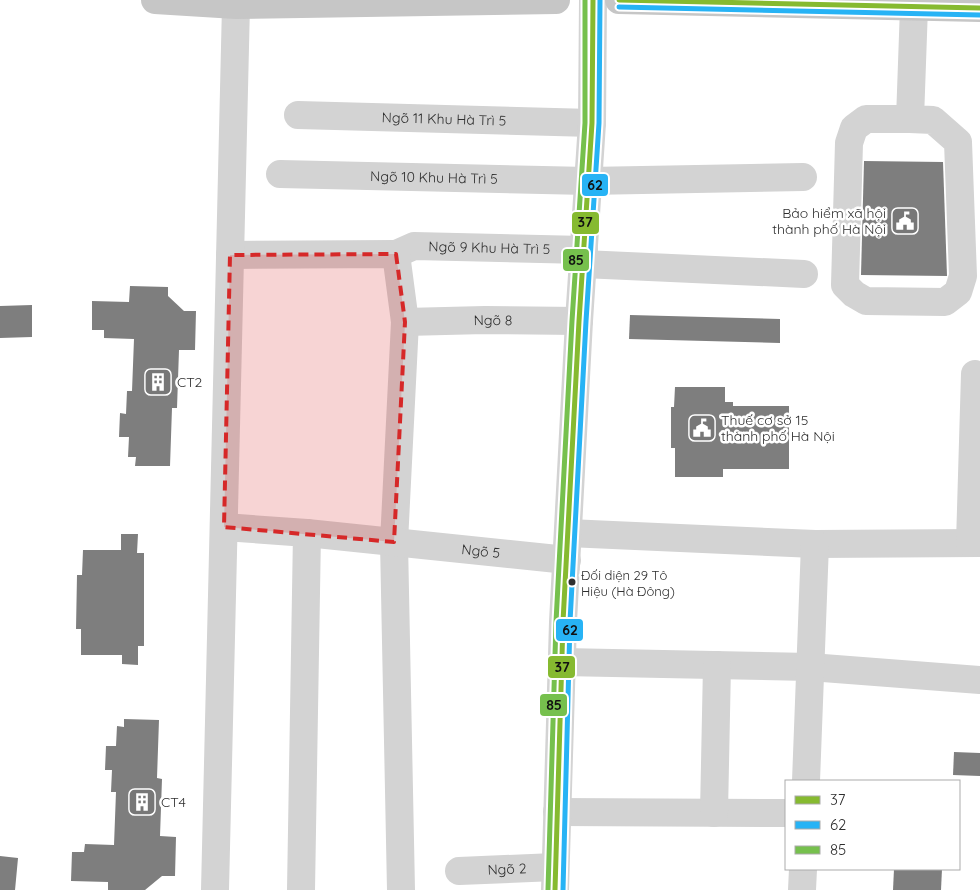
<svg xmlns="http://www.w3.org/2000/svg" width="980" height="890" font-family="Quicksand,sans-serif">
<rect width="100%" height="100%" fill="#fff"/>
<g fill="#7e7e7e">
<polygon points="864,161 943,162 947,276 861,275"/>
<polygon points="130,286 168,287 168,296 184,311 196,311 195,350 179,350 177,408 172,408 170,466 135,466 136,457 128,457 129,437 119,437 120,413 126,414 127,391 132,391 134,339 104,338 104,330 92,330 92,301 129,302"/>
<polygon points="32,305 32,337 0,338 0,306"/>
<polygon points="630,315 780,319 780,343 629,339"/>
<polygon points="675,387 725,387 725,402 733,402 733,406 789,406 789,469 723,469 723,477 675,477 675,448 671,448 671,407 674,407"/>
<polygon points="121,534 138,534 137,553 144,553 144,646 138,646 138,665 122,664 122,655 81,655 81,629 76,629 77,575 82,575 83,550 121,550"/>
<polygon points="124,719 159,720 157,778 162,779 160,836 176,837 175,876 162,876 145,890 108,890 108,882 71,881 72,852 84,852 85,844 114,845 116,792 111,792 112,770 105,770 106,746 116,746 117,726 124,727"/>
<polygon points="954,752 980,753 980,776 953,775"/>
<polygon points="0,856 18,858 15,890 0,890"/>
<polygon points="894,869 942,869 941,890 893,890"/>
</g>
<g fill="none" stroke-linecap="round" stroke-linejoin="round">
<g stroke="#d3d3d3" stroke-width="28">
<path id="s1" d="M298,115L592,123"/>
<polyline points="910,119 933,120 958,142 963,276 958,292 945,302 866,301 854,294 845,285 849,143 854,128 866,119 910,119 914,7"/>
<path id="s2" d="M280,174L588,181L803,177"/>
<path id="s3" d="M396,254L414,246L584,250"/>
<polyline points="230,255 396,254 405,322 394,542 401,890"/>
<polyline points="583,264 804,274"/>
<path id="s4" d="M405,322L485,320L579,321"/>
<path id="s5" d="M224,527L307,533L567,560"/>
<polyline points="568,533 815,544 980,543"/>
<polyline points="970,543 975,374"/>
<polyline points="562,662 810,667 980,680"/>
<polyline points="806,781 815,544"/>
<polyline points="557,812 786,813"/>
<polyline points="714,813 717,665"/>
<path id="s6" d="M459,871L555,867"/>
<polyline points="215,890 236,5"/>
<polyline points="301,890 307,533"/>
<polyline points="555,890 563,622 579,321 592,123 593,0"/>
<polyline points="802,890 803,869"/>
</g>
<g stroke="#c6c6c6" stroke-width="28">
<polyline points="155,0 236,5 556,0"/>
<polyline points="619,0 980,8"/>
</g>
<defs>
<g id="bus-1">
<polyline points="619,0 980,8"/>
<polyline points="555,890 563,622 579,321 592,123 593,0"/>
</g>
<g id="bus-2">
<polyline points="619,7 980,15"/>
<polyline points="563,890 570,622 586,321 599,123 600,0"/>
</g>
<polyline id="bus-3" points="548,890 556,622 572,321 585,123 585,0"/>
</defs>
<use href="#bus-1" stroke="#fff" stroke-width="9"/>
<use href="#bus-2" stroke="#fff" stroke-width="9"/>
<use href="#bus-3" stroke="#fff" stroke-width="9"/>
<use href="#bus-1" stroke="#86ba30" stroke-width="5"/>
<use href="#bus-2" stroke="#27b3f5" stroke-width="5"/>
<use href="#bus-3" stroke="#76c04d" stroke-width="5"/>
</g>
<path fill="#d62828" fill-opacity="0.2" stroke="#d62828" stroke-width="4" stroke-dasharray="10 6" stroke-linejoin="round" d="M396,254L405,322L394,542L224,527L230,255Z"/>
<defs>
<symbol id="civic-square" viewBox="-11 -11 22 22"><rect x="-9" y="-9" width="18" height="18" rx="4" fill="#777" stroke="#fff"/><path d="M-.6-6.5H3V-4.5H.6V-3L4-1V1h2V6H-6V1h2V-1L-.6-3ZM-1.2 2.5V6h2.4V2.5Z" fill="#fff"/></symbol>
<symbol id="building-square" viewBox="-11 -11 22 22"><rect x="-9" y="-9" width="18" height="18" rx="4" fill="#777" stroke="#fff"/><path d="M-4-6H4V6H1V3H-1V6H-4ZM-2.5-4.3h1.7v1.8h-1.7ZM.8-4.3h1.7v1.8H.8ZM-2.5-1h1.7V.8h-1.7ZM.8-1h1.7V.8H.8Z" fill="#fff"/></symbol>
</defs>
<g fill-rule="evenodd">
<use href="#civic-square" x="889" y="205" width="32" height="32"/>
<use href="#building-square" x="142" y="366" width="32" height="32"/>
<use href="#civic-square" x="686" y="412" width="32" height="32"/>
<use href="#building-square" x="126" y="786" width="32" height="32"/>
</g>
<circle fill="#2e2e2e" stroke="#fff" stroke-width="2" cx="572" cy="582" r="4.5"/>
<g text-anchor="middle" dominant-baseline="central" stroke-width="5" stroke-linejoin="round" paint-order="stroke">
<g font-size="13" fill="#2e2e2e" stroke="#fff" text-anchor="start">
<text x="581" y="575">Đối diện 29 Tô<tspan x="581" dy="16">Hiệu (Hà Đông)</tspan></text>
</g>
<g font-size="14" fill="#2e2e2e" stroke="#fff">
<text stroke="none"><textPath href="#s1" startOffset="146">Ngõ 11 Khu Hà Trì 5</textPath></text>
<text stroke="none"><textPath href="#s2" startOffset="154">Ngõ 10 Khu Hà Trì 5</textPath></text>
<text stroke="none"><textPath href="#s3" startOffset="95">Ngõ 9 Khu Hà Trì 5</textPath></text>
<text stroke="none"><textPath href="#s4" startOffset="88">Ngõ 8</textPath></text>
<text stroke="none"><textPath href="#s5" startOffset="258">Ngõ 5</textPath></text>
<text stroke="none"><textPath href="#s6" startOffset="48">Ngõ 2</textPath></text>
</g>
<g font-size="14" fill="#2e2e2e" stroke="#fff" text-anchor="start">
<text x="886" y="213" text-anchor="end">Bảo hiểm xã hội<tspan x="886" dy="16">thành phố Hà Nội</tspan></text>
<text x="177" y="382">CT2</text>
<text x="721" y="420">Thuế cơ sở 15<tspan x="721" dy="16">thành phố Hà Nội</tspan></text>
<text x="161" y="802">CT4</text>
</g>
</g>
<g stroke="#fff" stroke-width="2">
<rect x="581" y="173" width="28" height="24" rx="5" fill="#27b3f5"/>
<rect x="571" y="211" width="29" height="24" rx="5" fill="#86ba30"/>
<rect x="562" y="248" width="28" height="24" rx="5" fill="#76c04d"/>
<rect x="555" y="618" width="29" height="24" rx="5" fill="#27b3f5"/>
<rect x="547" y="655" width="29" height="24" rx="5" fill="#86ba30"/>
<rect x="539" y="693" width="29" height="24" rx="5" fill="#76c04d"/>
</g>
<g font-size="14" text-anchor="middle" font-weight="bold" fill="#111">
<text x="595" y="190">62</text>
<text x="585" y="227">37</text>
<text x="576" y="265">85</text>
<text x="570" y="635">62</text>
<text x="562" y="672">37</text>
<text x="554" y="710">85</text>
</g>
<rect x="785" y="780" width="175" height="90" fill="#ffffff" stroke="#ababab"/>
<rect x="795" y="796" width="25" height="8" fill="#86ba30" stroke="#ababab"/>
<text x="830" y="805" font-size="15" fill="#2e2e2e">37</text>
<rect x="795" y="821" width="25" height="8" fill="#27b3f5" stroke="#ababab"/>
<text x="830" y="830" font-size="15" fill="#2e2e2e">62</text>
<rect x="795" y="846" width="25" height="8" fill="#76c04d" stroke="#ababab"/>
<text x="830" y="855" font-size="15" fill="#2e2e2e">85</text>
</svg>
